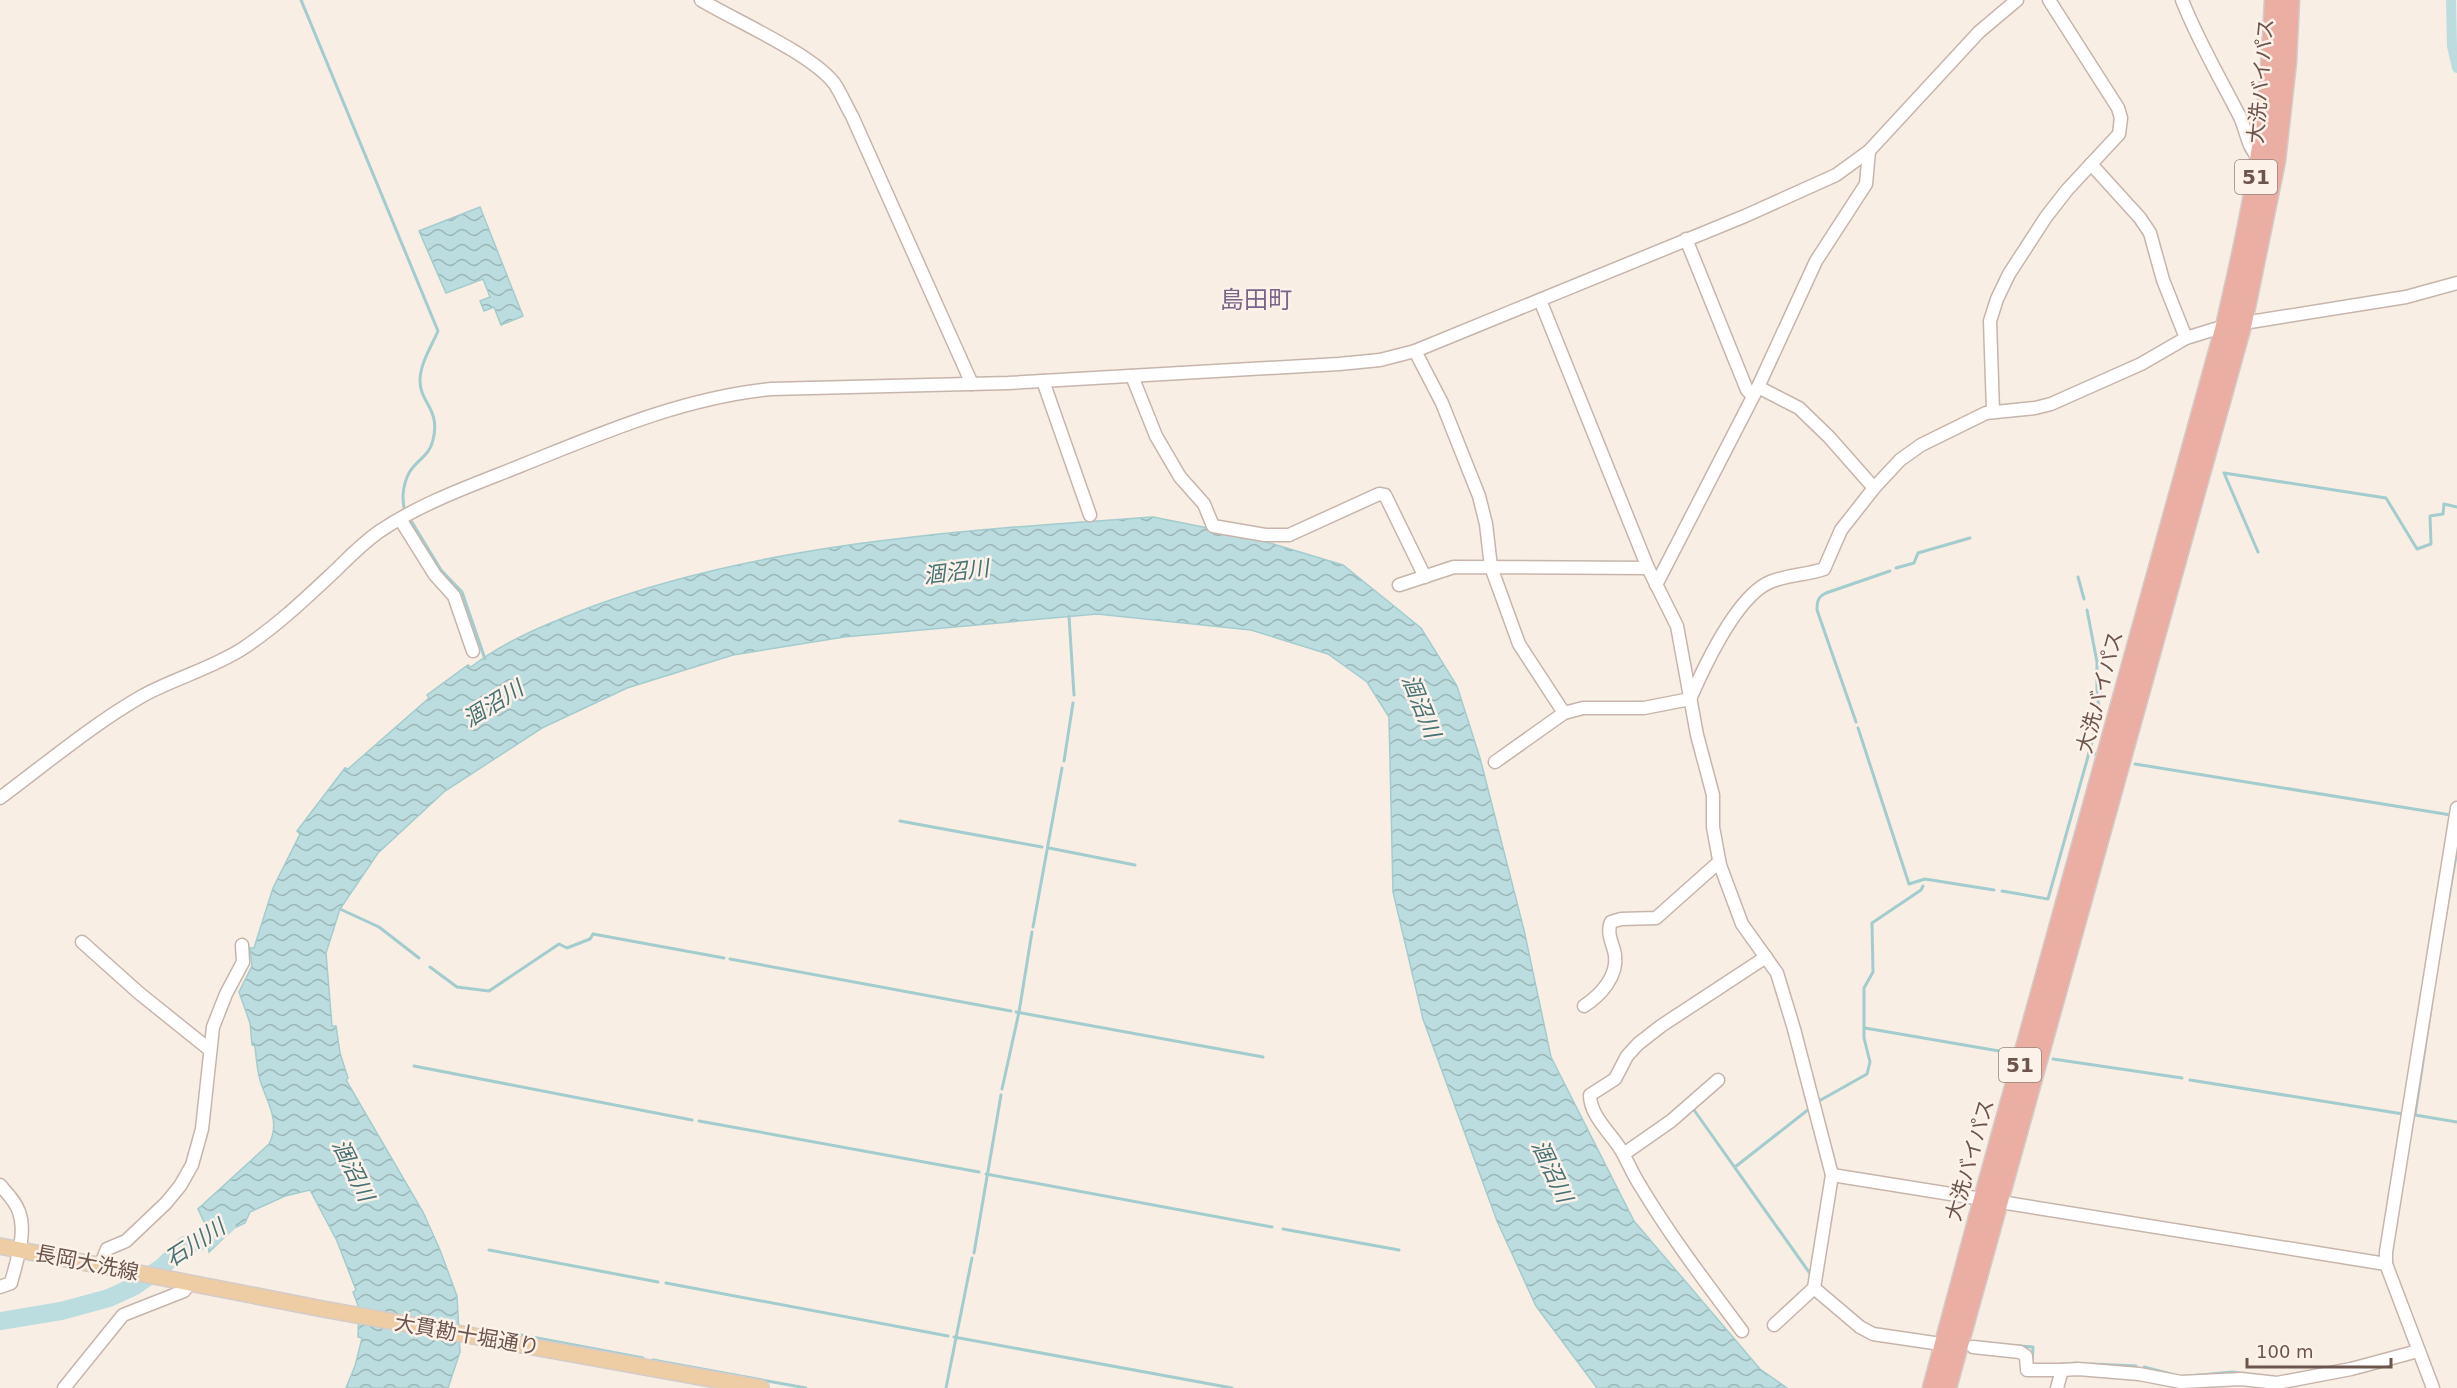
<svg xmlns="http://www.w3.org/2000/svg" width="2457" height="1388" font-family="'DejaVu Sans','Noto Sans JP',sans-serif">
<defs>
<pattern id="water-waves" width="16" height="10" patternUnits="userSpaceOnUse" patternTransform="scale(1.5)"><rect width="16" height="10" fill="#bbdddf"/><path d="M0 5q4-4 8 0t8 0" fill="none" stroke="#9cb6b7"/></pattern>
</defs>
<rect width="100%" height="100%" fill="#f8eee3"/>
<g fill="url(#water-waves)" stroke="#a3cccf" stroke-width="1.5">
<polygon points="480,207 523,316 501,325 494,307 484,311 480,301 490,297 483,279 446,293 419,231"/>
<path d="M1153,517L1243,535L1343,565L1421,628L1457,686L1480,758L1524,930L1551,1057L1634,1221L1760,1369L1787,1388H1597L1536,1306L1497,1221L1423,1019L1393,892L1389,717L1367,682L1328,654L1251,630L1097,614L844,637L733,655L627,688L542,728L445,791L378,853L340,909L326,953L332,1026H336L340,1053L348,1078L346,1080L423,1212L440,1250L457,1296L460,1352L448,1388H346L355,1366L362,1338L358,1337L359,1308L353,1292L356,1290L337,1241L310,1190L285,1196L250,1212L245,1223L234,1228L209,1252L207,1228L198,1209L269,1144C281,1121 267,1103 260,1080C257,1069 256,1057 255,1046L252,1045L250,1023L239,992L252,966L250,948H254L273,888L300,834L297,831L345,768L348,769L429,698L427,695L468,665L471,667C506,640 547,624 588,608C764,542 967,530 1153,517Z"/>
</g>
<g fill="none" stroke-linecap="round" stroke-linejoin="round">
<g stroke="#a3cccf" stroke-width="3">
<path d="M301,0L438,331C432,345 421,362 420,379C419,403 441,408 433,440C428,463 406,459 403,495C403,502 403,508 406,513"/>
<polyline points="410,519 441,570 462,592 485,659"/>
<polyline points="2258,552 2224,473 2386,498 2417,549 2431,544 2430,516 2443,514 2444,504 2457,507"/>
<polyline points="1896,568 1914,563 1918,553 1970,538"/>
<polyline points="2078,577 2084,599"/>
<polyline points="2087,610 2097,662 2097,695 2100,713 2089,753 2096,754"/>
<polyline points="1069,616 1074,695"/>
<path d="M1856,722L1817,610C1817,601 1818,597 1826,593L1890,571"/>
<polyline points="1858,728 1909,884 1925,879 1994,890"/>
<polyline points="1064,761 1073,703"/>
<polyline points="2135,764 2451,815"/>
<polyline points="900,821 1042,847"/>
<polyline points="1049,848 1135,865"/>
<polyline points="2002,891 2048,899 2089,753"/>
<polyline points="340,909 379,927 419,958"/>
<polyline points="2445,919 2457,850"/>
<polyline points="1033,927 1062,768"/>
<polyline points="730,959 1011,1011"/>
<polyline points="430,967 457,987 489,991 559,944 567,948 590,939 593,934 724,958"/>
<polyline points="2431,1008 2415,1115 2457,1122"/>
<polyline points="1016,1012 1263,1057"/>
<polyline points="1865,1028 2005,1052"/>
<polyline points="2053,1059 2182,1078"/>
<polyline points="414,1066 692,1120"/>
<polyline points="2190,1080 2403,1114"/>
<polyline points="1002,1089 1019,1012 1032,932"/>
<polyline points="1819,1101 1867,1074 1870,1062 1864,1038 1864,988 1873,972 1872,923 1921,890 1923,886"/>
<polyline points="1694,1110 1811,1275"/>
<polyline points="699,1121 979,1172"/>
<polyline points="1735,1167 1809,1109"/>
<polyline points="986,1174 1272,1227"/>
<polyline points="1283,1229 1399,1250"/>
<polyline points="489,1250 658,1282"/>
<polyline points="974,1253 1001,1095"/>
<polyline points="666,1283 948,1336"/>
<polyline points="516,1334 643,1358"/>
<polyline points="954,1337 1232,1388"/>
<polyline points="2006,1345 2033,1347 2032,1364 2035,1366"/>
<polyline points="653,1360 806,1388"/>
<polyline points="2092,1364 2136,1366"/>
<polyline points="2056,1365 2076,1363"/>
<polyline points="2144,1367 2171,1374"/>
<polyline points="2190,1376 2232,1372 2239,1373"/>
<polyline points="946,1388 972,1258"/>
</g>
<polyline stroke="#bbdddf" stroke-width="10" points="2451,0 2452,46 2457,68"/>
<polyline stroke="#bbdddf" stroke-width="18" points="0,1321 61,1311 109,1298 135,1286 162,1267 185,1245 209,1239 227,1224"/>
<defs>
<g id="minor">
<path d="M701,0C736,21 810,53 834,83C841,93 846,106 852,116L972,384"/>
<path d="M2182,0C2198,41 2220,78 2240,117C2247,132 2247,147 2259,158"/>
<polyline points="2091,164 2140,218 2150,233 2163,280 2186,338"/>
<polyline points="1686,239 1747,390 1753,396"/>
<polyline points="1540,300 1648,568 1677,626 1697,735 1713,795 1713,827 1720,865 1742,924 1777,973 1794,1029 1832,1175 1814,1288"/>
<polyline points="1415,351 1442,403 1479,496 1486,524 1491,567 1519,644 1564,713"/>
<polyline points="1132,376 1156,436 1180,477 1204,504 1213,526 1265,535 1289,535 1379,494 1385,495 1425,577"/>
<polyline points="1043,381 1090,515"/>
<polyline points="1758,387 1799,408 1829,437 1874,488"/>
<polyline points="1993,411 1990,321 1997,299 2009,274 2046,217 2067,190 2119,134 2121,118 2118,108 2049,0"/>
<polyline points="400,519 435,575 454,596 473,651"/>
<polyline points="1399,585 1454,567 1648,568"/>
<polyline points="1656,585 1758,387 1816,261 1866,184 1869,151"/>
<path d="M1495,762L1564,713L1583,708H1644L1690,699C1704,667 1737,596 1770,582C1786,575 1806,575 1824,569L1841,530L1874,488L1900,460L1921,445L1986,413L2035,408L2051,404L2141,364L2186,338L2225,326L2406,297L2457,283"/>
<path d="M0,798C47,763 93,724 144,695C176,678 212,668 242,649C277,626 306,598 336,570C350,556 364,542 380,531C423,502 473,485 520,466C602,433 682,398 771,389L1008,383L1339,364L1380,360L1415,351L1745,216L1836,175L1869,151L1979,32L2017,0"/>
<polyline points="82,942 139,993 210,1050"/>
<path d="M1584,1006C1601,995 1618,976 1615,955C1613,943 1606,934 1611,922L1621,919L1656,918L1719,862"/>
<polyline points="1622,1151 1628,1151 1671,1121 1718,1080"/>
<polyline points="1832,1175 2386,1264"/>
<path d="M0,1185C7,1193 16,1202 19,1212C27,1233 16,1263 11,1283L0,1287"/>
<polyline points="100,1266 107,1249 126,1241 166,1203 180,1186 192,1165 202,1129 213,1027 226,994 243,962 242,945"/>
<polyline points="1774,1325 1814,1288 1860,1327 1873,1334 1934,1343"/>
<path d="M1742,1331C1707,1284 1671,1237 1641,1187C1633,1175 1628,1162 1621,1150C1611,1133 1590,1116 1590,1095L1615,1079L1627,1056L1638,1044L1661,1026L1766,957"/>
<polyline points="1973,1347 2020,1352 2026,1356 2027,1370 2062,1370 2057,1388"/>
<polyline points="2062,1370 2078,1369 2139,1374 2181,1382 2241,1379 2277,1383 2351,1369 2418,1351"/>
<polyline points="64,1388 123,1315 184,1291 189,1284"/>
<polyline points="2433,1388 2386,1264 2386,1252 2457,808"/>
</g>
<polyline id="major" points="0,1246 323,1309 761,1388"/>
<g id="highway">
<path d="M1932,1388L1983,1199L2225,326C2241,257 2256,189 2265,119C2270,80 2272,40 2274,0"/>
<polyline points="1947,1388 2243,322 2276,161 2287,62 2290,0"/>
</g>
</defs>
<use href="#minor" stroke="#c7b5ac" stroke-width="15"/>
<use href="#major" stroke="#d3ccca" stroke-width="18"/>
<use href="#highway" stroke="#d3ccca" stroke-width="21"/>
<use href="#minor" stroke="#fff" stroke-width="12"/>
<use href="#major" stroke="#eecca4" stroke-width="15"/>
<use href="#highway" stroke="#eaaea2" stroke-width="18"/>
</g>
<g text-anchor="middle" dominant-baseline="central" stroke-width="5" stroke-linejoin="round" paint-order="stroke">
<g fill="#fcf2e9" stroke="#98847c" stroke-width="1.5">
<rect x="2235" y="160" width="42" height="34" rx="4.5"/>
<rect x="1999" y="1048" width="42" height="34" rx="4.5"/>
</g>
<g font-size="20" font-weight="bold" fill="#6d554d">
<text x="2256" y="177">51</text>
<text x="2020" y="1065">51</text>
</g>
<g font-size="21" fill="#6d554d" stroke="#fcf2e9">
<text transform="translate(2261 81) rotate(-85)">大洗バイパス</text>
<text transform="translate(2100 692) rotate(-75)">大洗バイパス</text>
<text transform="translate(1970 1160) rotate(-74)">大洗バイパス</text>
<text transform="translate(87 1263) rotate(11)">長岡大洗線</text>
<text transform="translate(467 1335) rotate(10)">大貫勘十堀通り</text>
</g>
<g font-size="22" font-style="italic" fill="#477377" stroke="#fcf2e9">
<text transform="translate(956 572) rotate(-7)">涸沼川</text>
<text transform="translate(493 704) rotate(-32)">涸沼川</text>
<text transform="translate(1421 706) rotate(68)">涸沼川</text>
<text transform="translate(353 1170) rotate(64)">涸沼川</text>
<text transform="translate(1552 1171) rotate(65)">涸沼川</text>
<text transform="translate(195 1243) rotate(-33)">石川川</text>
</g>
<g font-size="24" fill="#7a6589" stroke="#fcf2e9">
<text x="1256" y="300">島田町</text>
</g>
</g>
<path d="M2247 1358v9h144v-9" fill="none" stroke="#6d554d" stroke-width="3"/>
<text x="2256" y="1358" font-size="18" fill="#6d554d" stroke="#fcf2e9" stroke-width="4.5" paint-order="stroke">100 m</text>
</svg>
